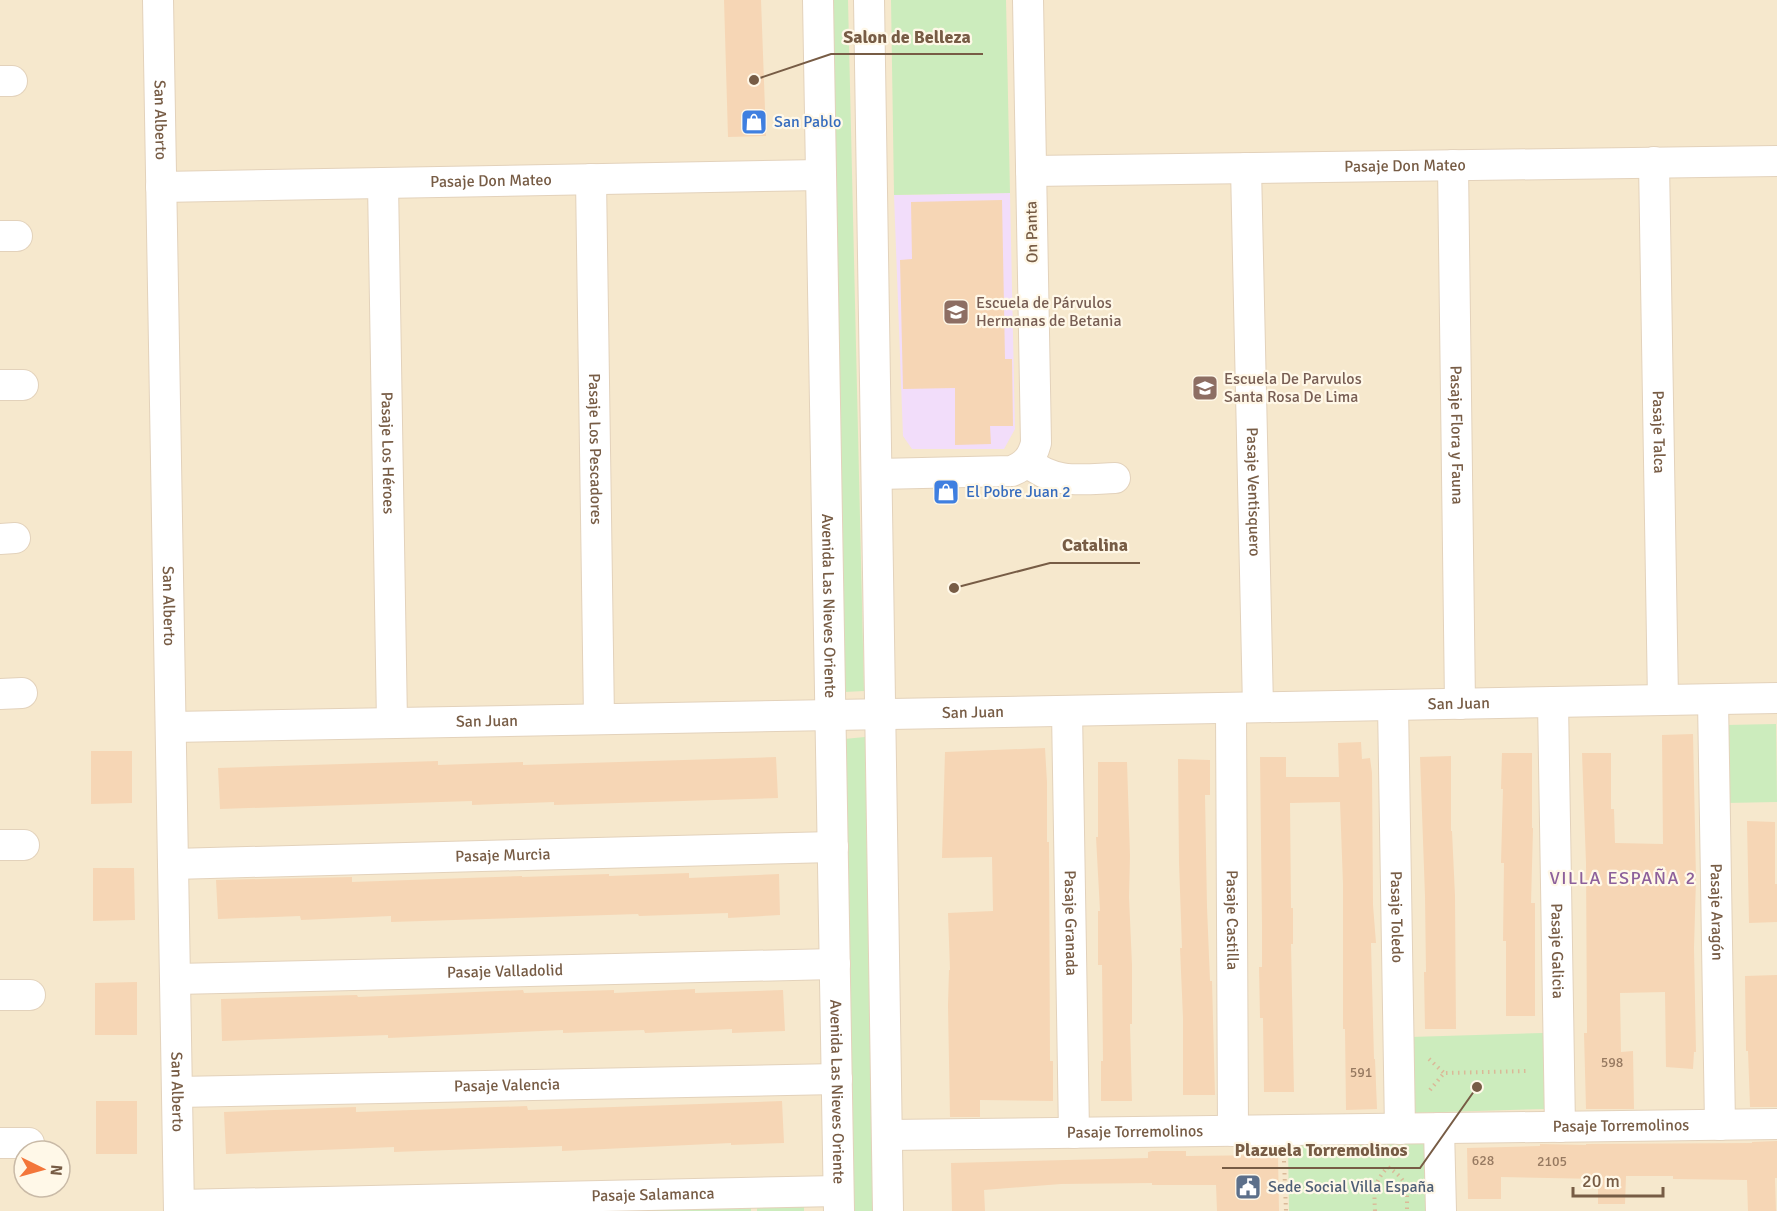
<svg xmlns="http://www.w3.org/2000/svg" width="1777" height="1211" font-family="Signika,sans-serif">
<rect width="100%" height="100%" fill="#fef5e0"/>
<path fill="#f6e8cd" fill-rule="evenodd" d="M0,0H1777V1211H0ZM24,1151H60V1187H24Z"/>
<polygon fill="#f2ddfa" points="1010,193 1015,429 1004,449 912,449 903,436 894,195"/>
<g fill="#ccecbd">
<polygon points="830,0 848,0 864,691 844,692"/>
<polygon points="891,0 1006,0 1010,193 894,195"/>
<polygon points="1776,724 1777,802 1726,803 1725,725"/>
<polygon points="865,737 873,1211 854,1211 844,739"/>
<polygon points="1543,1033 1545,1109 1410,1113 1410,1037"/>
<polygon points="1417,1140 1429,1147 1431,1211 1289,1211 1288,1143"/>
<polygon points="804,1200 804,1211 757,1211 757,1201"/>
<polygon points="751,1203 751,1211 631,1211 631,1205"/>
</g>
<g fill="#f6d6b5">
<polygon points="724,0 761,0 766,136 728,137"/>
<polygon points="1002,200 1005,359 1012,359 1013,426 990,426 991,444 955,445 955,388 903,389 900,260 912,259 911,202"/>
<polygon points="1693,734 1696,879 1694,948 1696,1052 1694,1052 1693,1069 1666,1067 1665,992 1620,993 1621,1052 1633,1051 1634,1109 1586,1109 1584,1033 1587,1033 1586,863 1582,753 1611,753 1611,809 1614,809 1615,843 1663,844 1662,735"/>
<polygon points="1361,742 1362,759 1370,758 1372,773 1373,905 1376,943 1371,943 1374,1059 1375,1059 1377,1109 1346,1110 1345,1029 1343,1029 1343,884 1340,802 1290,803 1291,908 1293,908 1293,944 1291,944 1294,1092 1264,1092 1263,1018 1260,1018 1259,967 1262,967 1262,926 1260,757 1286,757 1286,777 1339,777 1338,743"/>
<polygon points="1045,748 1047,782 1047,842 1049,842 1050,1061 1053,1061 1053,1101 980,1100 980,1117 950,1117 948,1005 949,970 950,970 948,913 993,911 992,857 942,858 945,752"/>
<polygon points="91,751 132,751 132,803 91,804"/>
<polygon points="1502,753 1532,753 1532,828 1533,828 1531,903 1535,903 1535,1016 1506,1016 1506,941 1503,941 1504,863 1501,863 1503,789 1501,789"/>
<polygon points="1451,756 1451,831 1452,831 1455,896 1456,1029 1425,1029 1424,972 1426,972 1425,896 1420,757"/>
<polygon points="776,757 778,798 554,805 554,802 472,805 472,801 220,809 218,768 438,761 438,765 523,762 523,765"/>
<polygon points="1178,759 1210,760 1210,795 1205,795 1207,907 1210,981 1212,981 1215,1095 1183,1095 1183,1018 1180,948 1182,948 1179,863"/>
<polygon points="1098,762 1127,762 1130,856 1129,897 1132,965 1132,1024 1130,1024 1132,1101 1101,1101 1101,1061 1103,1061 1102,965 1098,965 1098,911 1100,911 1096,837 1098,837"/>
<polygon points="1747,821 1775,822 1775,884 1777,884 1777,922 1749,923"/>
<polygon points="93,868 134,868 135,920 93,921"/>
<polygon points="689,873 689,878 779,874 780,915 728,918 728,913 639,916 638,914 391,922 391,916 301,920 300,916 218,919 216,880 352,877 352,882 522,876 522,877 609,874 609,876"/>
<polygon points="1777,975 1777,1107 1750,1107 1748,1051 1746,1051 1745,976"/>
<polygon points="137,982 137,1035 95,1035 95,983"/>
<polygon points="695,989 695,993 783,990 785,1031 732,1033 732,1029 645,1033 644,1030 563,1033 563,1030 388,1038 388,1035 222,1041 221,999 357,995 358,997 523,990 524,993 614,990 614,993"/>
<rect x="96" y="1101" width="41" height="53"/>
<polygon points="782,1101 784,1143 731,1145 731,1143 562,1151 562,1146 394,1152 394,1147 226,1154 224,1112 356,1107 356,1112 527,1106 528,1110"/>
<polygon points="1777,1141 1777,1178 1775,1178 1776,1211 1748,1211 1747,1180 1673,1179 1673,1176 1626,1176 1625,1204 1598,1204 1598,1179 1501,1177 1501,1199 1468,1199 1467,1148 1540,1146 1540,1144 1586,1145 1586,1144 1752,1143 1752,1142"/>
<polygon points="1152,1151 1186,1151 1186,1156 1278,1155 1279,1211 1217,1211 1216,1185 1152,1185 1152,1183 1061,1184 984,1190 985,1211 952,1211 951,1163 1148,1158 1148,1152"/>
</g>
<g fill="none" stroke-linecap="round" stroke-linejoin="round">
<defs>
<g id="minor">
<path id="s1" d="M158,0L179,1211"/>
<path id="s2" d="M818,0L839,1211"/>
<polyline points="869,0 888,1211"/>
<polyline points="0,81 12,81"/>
<path id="s3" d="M1654,162L1663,700"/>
<path id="s4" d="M1453,165L1460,704"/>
<path id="s5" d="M1246,168L1258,707"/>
<path id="s6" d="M1031,171L1777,161"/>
<path id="s7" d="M591,179L599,719"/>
<path id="s8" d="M383,183L392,723"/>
<path id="s9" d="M161,187L821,175"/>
<polyline points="0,236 17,236"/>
<polyline points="0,385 23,385"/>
<path d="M1028,462C1054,485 1083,479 1115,478"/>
<path d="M877,474L1012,471C1026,465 1032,458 1036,443L1028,0"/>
<polyline points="0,539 15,538"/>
<polyline points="0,694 22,693"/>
<path id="s10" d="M1713,700L1720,1125"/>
<path id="s11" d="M1553,702L1560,1127"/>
<path id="s12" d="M1393,705L1400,1129"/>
<path id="s13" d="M1231,708L1233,1131"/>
<path id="s14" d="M1067,711L1074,1133"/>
<path id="s15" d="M171,727L1777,698"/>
<polyline points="0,845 24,845"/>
<path id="s16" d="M173,864L833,847"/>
<path id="s17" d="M175,979L835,964"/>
<polyline points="0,995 30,995"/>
<path id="s18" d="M177,1092L837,1079"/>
<polyline points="1439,1128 1441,1211"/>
<path id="s19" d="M887,1135L1777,1124"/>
<polyline points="0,1143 29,1143"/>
<path id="s20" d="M179,1205L838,1191"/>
</g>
</defs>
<use href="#minor" stroke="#e3d2bb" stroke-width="32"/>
<g stroke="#dab998" stroke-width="4" stroke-dasharray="1.5 4.5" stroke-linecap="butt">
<polyline points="1429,1059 1444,1073"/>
<polyline points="1430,1090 1444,1073 1528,1071"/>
<polyline points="1284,1161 1286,1211"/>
<path d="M1375,1211C1374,1190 1373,1183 1388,1167C1409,1182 1407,1186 1407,1211"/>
</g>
<use href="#minor" stroke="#fff" stroke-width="30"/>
</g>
<defs>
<symbol id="shop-square" viewBox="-11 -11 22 22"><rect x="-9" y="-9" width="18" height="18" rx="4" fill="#3f7fe0" stroke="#fff8e8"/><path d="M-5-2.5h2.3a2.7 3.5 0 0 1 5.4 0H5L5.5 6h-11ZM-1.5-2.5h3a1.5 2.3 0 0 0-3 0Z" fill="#fff"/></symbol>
<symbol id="school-square" viewBox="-11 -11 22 22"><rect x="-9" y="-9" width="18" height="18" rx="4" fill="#8d6e63" stroke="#fff8e8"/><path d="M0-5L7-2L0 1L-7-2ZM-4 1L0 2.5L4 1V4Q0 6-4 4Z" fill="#fff"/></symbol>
<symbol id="civic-square" viewBox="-11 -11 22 22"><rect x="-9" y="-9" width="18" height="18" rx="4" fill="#5c6f8a" stroke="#fff8e8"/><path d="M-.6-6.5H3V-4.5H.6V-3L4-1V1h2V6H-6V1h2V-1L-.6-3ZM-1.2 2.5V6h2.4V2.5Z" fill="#fff"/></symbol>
</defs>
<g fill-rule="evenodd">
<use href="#shop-square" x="739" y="107" width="30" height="30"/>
<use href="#school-square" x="941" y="297" width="30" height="30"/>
<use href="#school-square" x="1190" y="373" width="30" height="30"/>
<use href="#shop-square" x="931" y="477" width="30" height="30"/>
<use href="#civic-square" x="1233" y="1172" width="30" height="30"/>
</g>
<g text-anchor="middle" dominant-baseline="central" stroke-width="4.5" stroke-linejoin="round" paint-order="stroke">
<g font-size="14" fill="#977a61">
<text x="1612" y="1062">598</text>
<text x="1361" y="1072">591</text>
<text x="1483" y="1160">628</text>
<text x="1552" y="1161">2105</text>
</g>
<g font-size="16" fill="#775c45" stroke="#fff8e8">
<text stroke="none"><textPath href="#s1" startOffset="120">San Alberto</textPath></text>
<text stroke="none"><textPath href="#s6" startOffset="374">Pasaje Don Mateo</textPath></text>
<text stroke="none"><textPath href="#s9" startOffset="330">Pasaje Don Mateo</textPath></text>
<text transform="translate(1032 232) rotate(-91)">On Panta</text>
<text stroke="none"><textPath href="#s3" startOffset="270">Pasaje Talca</textPath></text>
<text stroke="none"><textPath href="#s4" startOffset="270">Pasaje Flora y Fauna</textPath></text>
<text stroke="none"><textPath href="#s7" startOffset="270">Pasaje Los Pescadores</textPath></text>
<text stroke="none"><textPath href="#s8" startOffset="270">Pasaje Los Héroes</textPath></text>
<text stroke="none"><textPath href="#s5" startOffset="324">Pasaje Ventisquero</textPath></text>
<text stroke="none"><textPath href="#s2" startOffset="606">Avenida Las Nieves Oriente</textPath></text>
<text stroke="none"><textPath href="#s1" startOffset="606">San Alberto</textPath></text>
<text stroke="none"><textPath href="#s15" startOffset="1288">San Juan</textPath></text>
<text stroke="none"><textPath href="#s15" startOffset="802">San Juan</textPath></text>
<text stroke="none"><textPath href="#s15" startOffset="316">San Juan</textPath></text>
<text stroke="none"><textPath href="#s16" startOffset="330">Pasaje Murcia</textPath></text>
<text stroke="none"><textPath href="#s10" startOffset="212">Pasaje Aragón</textPath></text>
<text stroke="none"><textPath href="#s12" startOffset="212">Pasaje Toledo</textPath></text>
<text stroke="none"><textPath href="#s13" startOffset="212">Pasaje Castilla</textPath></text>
<text stroke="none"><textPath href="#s14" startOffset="212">Pasaje Granada</textPath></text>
<text stroke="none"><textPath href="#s11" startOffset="249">Pasaje Galicia</textPath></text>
<text stroke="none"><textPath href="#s17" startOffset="330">Pasaje Valladolid</textPath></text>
<text stroke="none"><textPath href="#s18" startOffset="330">Pasaje Valencia</textPath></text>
<text stroke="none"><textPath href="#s1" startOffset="1092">San Alberto</textPath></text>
<text stroke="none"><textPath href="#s2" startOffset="1092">Avenida Las Nieves Oriente</textPath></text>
<text stroke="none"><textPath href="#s19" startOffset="734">Pasaje Torremolinos</textPath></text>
<text stroke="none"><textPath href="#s19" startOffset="248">Pasaje Torremolinos</textPath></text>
<text stroke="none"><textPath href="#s20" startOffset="474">Pasaje Salamanca</textPath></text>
</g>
<g font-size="16" fill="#366cbe" stroke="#fff8e8" text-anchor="start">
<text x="774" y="122">San Pablo</text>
<text x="966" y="492">El Pobre Juan 2</text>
</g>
<g font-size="16" fill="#785e54" stroke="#fff8e8" text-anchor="start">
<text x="976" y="303">Escuela de Párvulos<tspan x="976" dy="18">Hermanas de Betania</tspan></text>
<text x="1224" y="379">Escuela De Parvulos<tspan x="1224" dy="18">Santa Rosa De Lima</tspan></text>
</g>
<g font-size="16" fill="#4e5e75" stroke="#fff8e8" text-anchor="start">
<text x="1268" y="1187">Sede Social Villa España</text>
</g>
<g font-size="18" letter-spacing="1.5" fill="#8d609b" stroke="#fff8e8">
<text x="1623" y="878">VILLA ESPAÑA 2</text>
</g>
</g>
<path fill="none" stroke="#775c45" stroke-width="2" d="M754 80L831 54H983M954 588L1050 563H1140M1477 1087L1420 1168H1222"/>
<g fill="#775c45" stroke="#fff8e8" stroke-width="2">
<circle cx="754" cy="80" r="6"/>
<circle cx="954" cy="588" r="6"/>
<circle cx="1477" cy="1087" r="6"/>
</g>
<g font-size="18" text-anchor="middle" font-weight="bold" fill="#775c45" stroke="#fff8e8" stroke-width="4.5" stroke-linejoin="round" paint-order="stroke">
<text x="907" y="43">Salon de Belleza</text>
<text x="1095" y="551">Catalina</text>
<text x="1321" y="1156">Plazuela Torremolinos</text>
</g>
<g transform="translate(42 1169) rotate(95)"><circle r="28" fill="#fff8e8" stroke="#c9baa7" stroke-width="1.5"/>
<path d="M0-4.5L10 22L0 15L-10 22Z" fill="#f3763a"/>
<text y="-9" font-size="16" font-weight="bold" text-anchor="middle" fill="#775c45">N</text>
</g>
<path d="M1573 1187v9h90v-9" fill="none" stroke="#775c45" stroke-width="3"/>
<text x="1582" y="1187" font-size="18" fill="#775c45" stroke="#fff8e8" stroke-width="4.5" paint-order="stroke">20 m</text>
</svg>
